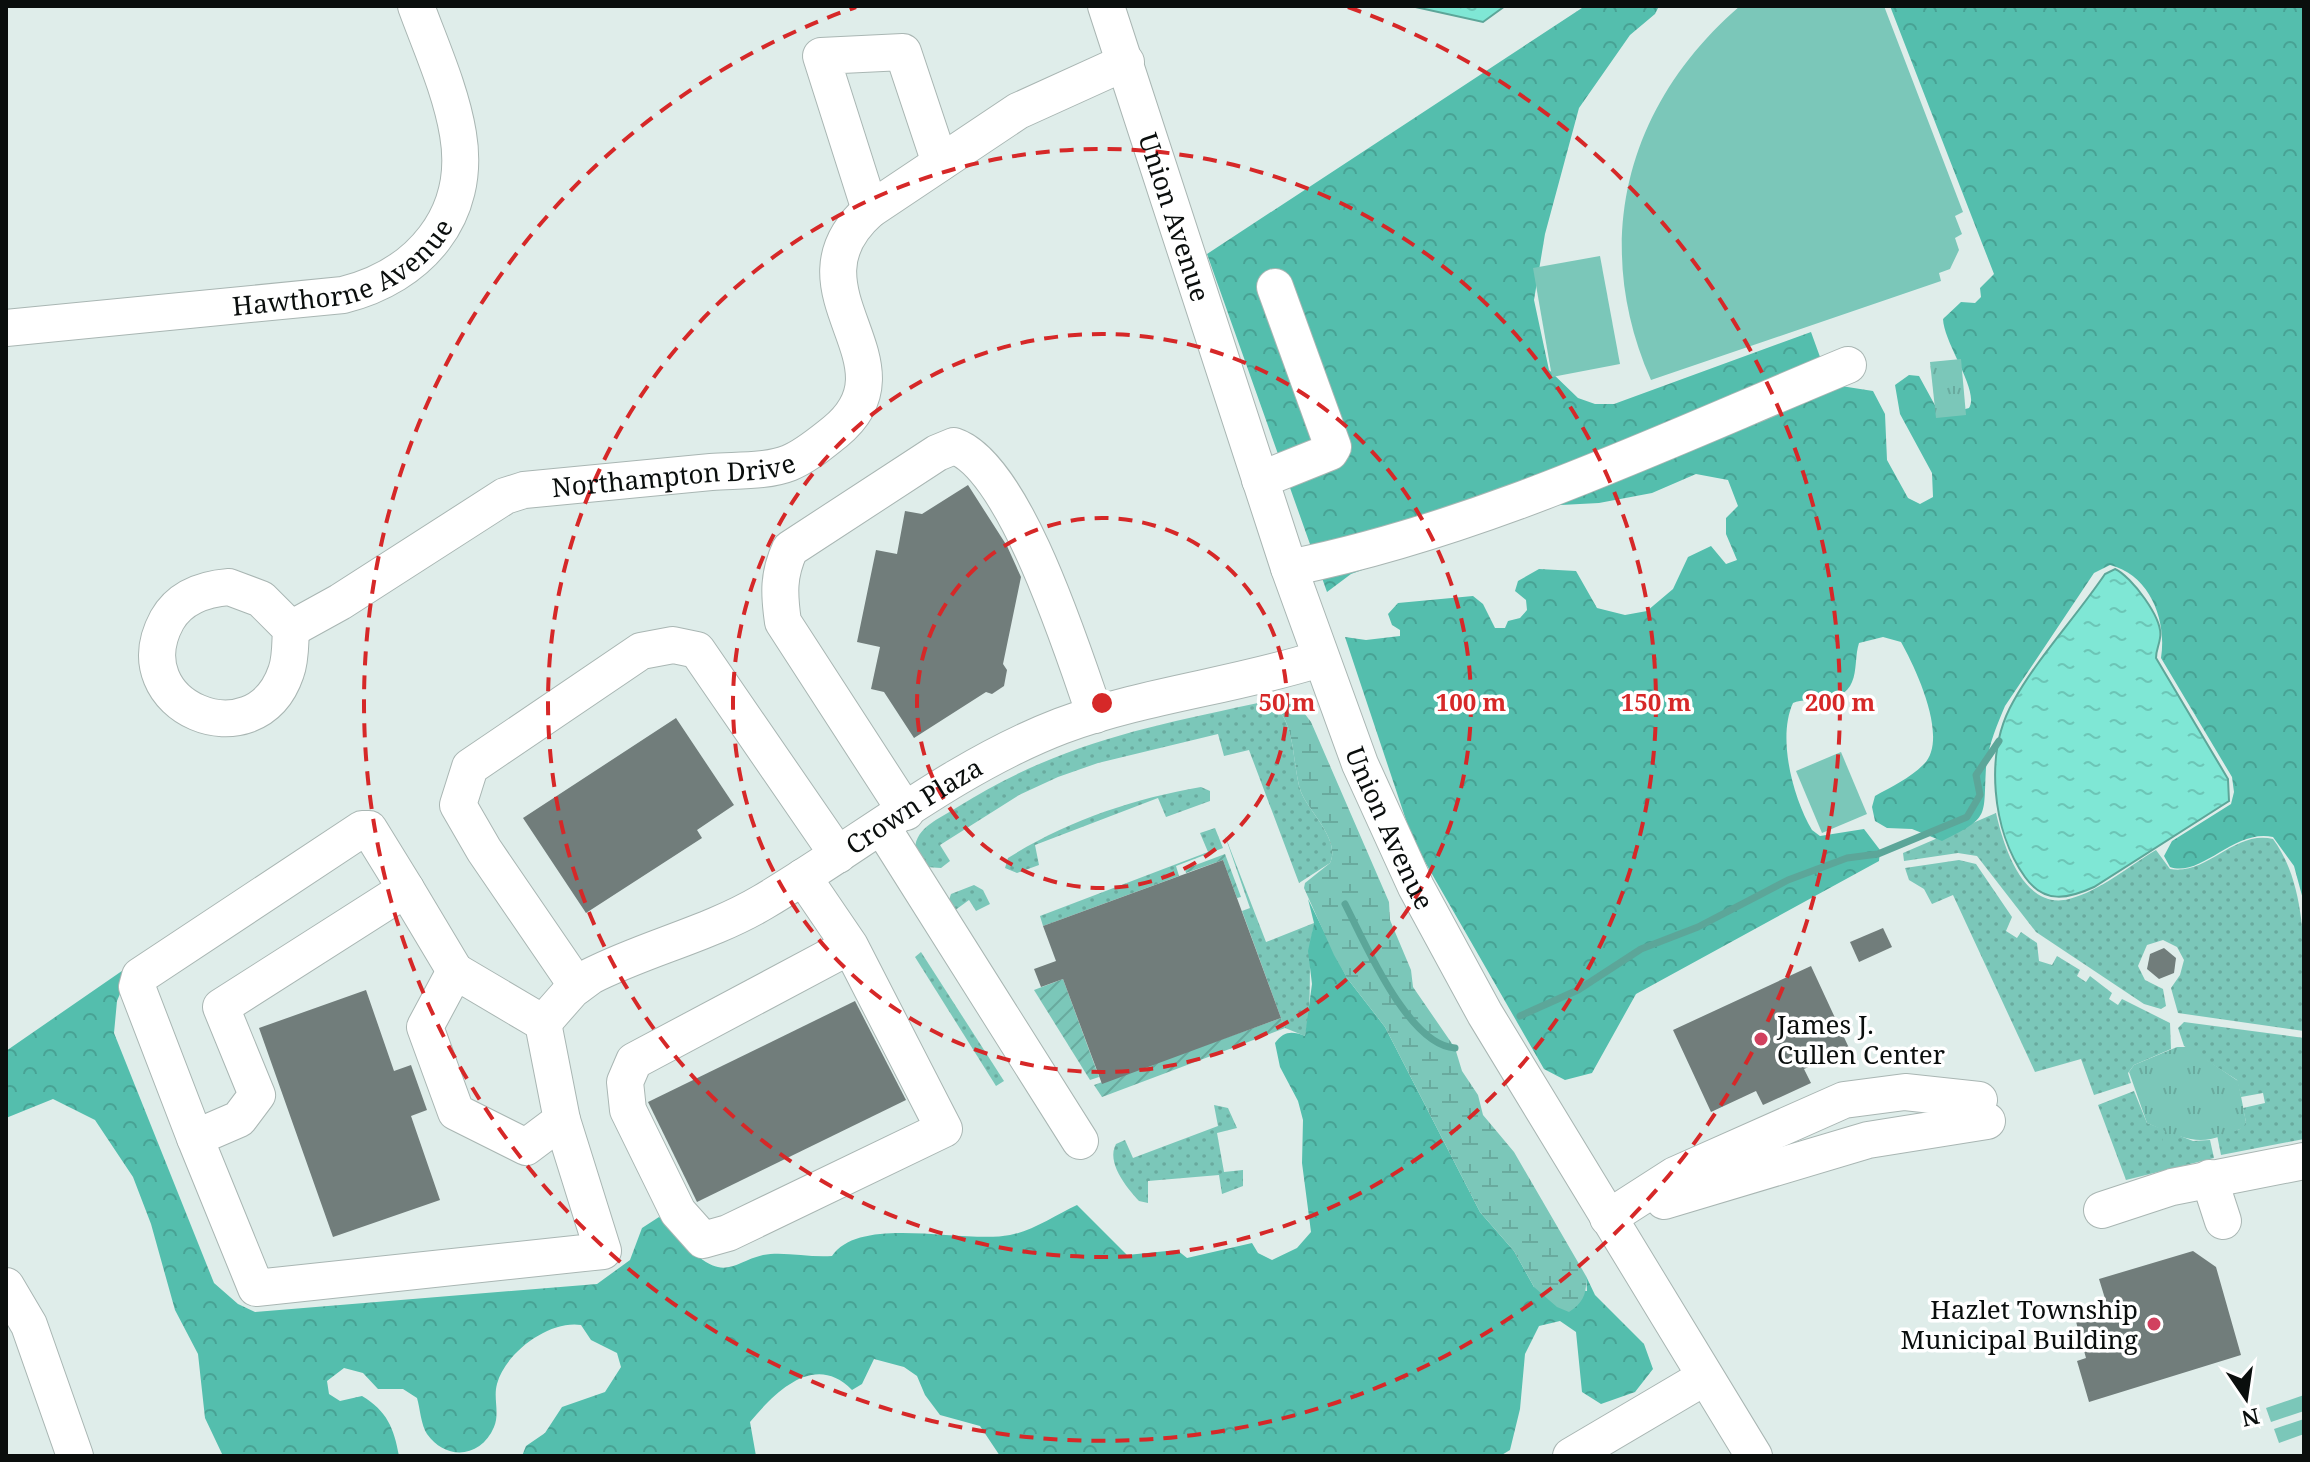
<svg xmlns="http://www.w3.org/2000/svg" width="2310" height="1462" font-family="'Noto Serif',serif">
<defs>
<pattern id="grass-dots" width="8" height="8" patternUnits="userSpaceOnUse" patternTransform="scale(2)"><rect width="8" height="8" fill="#7bc7b9"/><path d="M2 2h.1M6 6h.1" fill="none" stroke="#69aa9e" stroke-width="1.8" stroke-linecap="round"/></pattern>
<pattern id="forest-crowns" width="20" height="18" patternUnits="userSpaceOnUse" patternTransform="scale(2)"><rect width="20" height="18" fill="#54bead"/><path d="M2 6a3 3 0 1 1 6 0M12 15a3 3 0 1 1 6 0" fill="none" stroke="#48a294"/></pattern>
<pattern id="wetland-marsh" width="20" height="14" patternUnits="userSpaceOnUse" patternTransform="scale(2)"><rect width="20" height="14" fill="#7bc7b9"/><path d="M1 5h8M5 5V1M11 12h8M15 12V8" fill="none" stroke="#69aa9e"/></pattern>
<pattern id="park-tufts" width="24" height="20" patternUnits="userSpaceOnUse" patternTransform="scale(2)"><rect width="24" height="20" fill="#7bc7b9"/><path d="M3 7l-1-3M5 7V3M7 7l1-3M15 17l-1-3M17 17v-4M19 17l1-3" fill="none" stroke="#69aa9e"/></pattern>
<pattern id="garden-furrows" width="10" height="10" patternUnits="userSpaceOnUse" patternTransform="scale(2)"><rect width="10" height="10" fill="#7bc7b9"/><path d="M-1 1l2-2M0 10L10 0M9 11l2-2" fill="none" stroke="#69aa9e"/></pattern>
<pattern id="water-ripples" width="26" height="14" patternUnits="userSpaceOnUse" patternTransform="scale(2)"><rect width="26" height="14" fill="#7fe7d5"/><path d="M2 4q2-2 4 0t4 0M15 11q2-2 4 0t4 0" fill="none" stroke="#6cc5b6"/></pattern>
</defs>
<rect width="100%" height="100%" fill="#dfedea"/>
<g fill="url(#grass-dots)">
<path d="M1267,701C1298,717 1291,764 1301,792C1309,812 1341,840 1330,863L1299,883L1249,750L1224,756L1218,734L1098,763L1058,777L1019,795L940,845L950,861L941,868L926,867L915,849C916,827 939,819 956,808C1061,742 1148,727 1267,701Z"/>
<path d="M1201,787L1210,791V801L1166,817L1158,798L1035,845L1039,865L1017,873L1005,868L1008,858C1067,821 1132,799 1201,787Z"/>
<path d="M1996,813C2003,844 2023,911 2069,899C2100,891 2129,866 2156,850L2170,869C2207,876 2234,830 2273,839C2310,889 2304,968 2304,1031L2178,1013L2171,988L2180,975L2184,960L2177,947L2163,940L2147,945L2138,966L2145,980L2163,989L2166,1006L2161,1009L2144,1004L2036,932L1977,856L1958,853L1904,861L1903,853Z"/>
<polygon points="1215,828 1223,848 1176,866 1179,876 1043,926 1040,916 1208,852 1200,833"/>
<path d="M1224,833L1266,942L1314,923C1306,961 1314,998 1305,1036L1285,1028L1281,1018L1242,911L1250,908Z"/>
<polygon points="1959,860 1976,864 2012,917 2006,931 2017,938 2021,932 2037,943 2039,961 2052,965 2057,956 2080,970 2077,976 2086,982 2090,976 2112,993 2109,999 2118,1005 2122,999 2170,1023 2171,1049 2134,1065 2128,1073 2131,1083 2094,1095 2081,1059 2035,1072 1953,895 1932,904 1924,889 1909,880 1905,868"/>
<polygon points="974,885 983,890 990,904 976,911 969,900 954,911 948,903 951,894"/>
<polygon points="921,952 1004,1081 996,1086 915,957"/>
<polygon points="2184,1022 2304,1038 2304,1139 2221,1155 2217,1135 2240,1129 2246,1122 2243,1108 2265,1103 2263,1093 2241,1097 2237,1080 2184,1046 2178,1028"/>
<polygon points="2134,1091 2147,1123 2193,1141 2210,1140 2214,1158 2126,1180 2098,1105"/>
<path d="M1214,1105L1228,1108L1237,1128L1217,1133L1224,1172L1243,1170V1186L1222,1194L1219,1175L1148,1181V1203L1139,1201C1126,1187 1106,1162 1116,1144L1125,1140L1133,1158L1218,1126Z"/>
</g>
<g fill="url(#forest-crowns)">
<path d="M1585,6H1659L1655,14L1630,35L1579,108L1545,234L1534,300L1549,370L1578,398L1595,404H1614L1811,332L1828,379L1841,386L1873,391L1885,414L1887,460L1908,498L1920,504L1933,497L1932,473L1900,414L1895,385L1909,375L1919,376L1937,409L1958,411L1969,408C1980,391 1944,344 1943,319L1961,302L1975,303L1981,297L1980,288L1994,274L1890,6H2304V903L2294,866L2273,837C2235,828 2201,878 2170,867L2164,856L2172,841L2231,804L2234,792L2232,777L2161,658C2167,620 2150,575 2110,565L2094,573L2005,706C1997,725 1988,746 1986,768C1983,817 1991,817 1942,841L1912,829L1887,828L1875,821L1872,807L1875,796C1891,787 1910,778 1923,765C1950,740 1916,669 1901,642L1883,637L1859,643C1855,655 1857,671 1852,682C1843,705 1810,696 1793,703C1777,738 1793,798 1812,830L1820,836L1864,829L1880,850L1879,861L1636,994L1592,1073L1565,1080L1544,1069L1413,841L1345,637L1366,640L1400,636V630L1392,625L1388,614L1398,603L1473,596L1483,604L1495,628H1505L1508,621L1520,618L1527,610L1526,600L1515,591L1518,581L1539,569L1576,571L1597,608L1625,615L1647,611L1673,589L1688,557L1711,546L1726,564L1737,560L1726,534V518L1738,506L1728,480L1696,474L1652,493L1599,503L1542,506L1351,574L1327,592L1207,254Z"/>
<path d="M1308,899L1347,978L1385,1027L1480,1212L1514,1251L1534,1287L1587,1291L1586,1276L1595,1295L1644,1344L1653,1369L1635,1392L1601,1404L1582,1392L1576,1332L1560,1321L1539,1326L1525,1354L1520,1409L1510,1450L1500,1456H1000L980,1426L940,1415L925,1395L917,1376L904,1367L874,1359L862,1384L852,1390C815,1352 776,1391 750,1422L756,1456H522L526,1446L545,1433L562,1407L605,1392L621,1367L617,1353L591,1340L581,1325C549,1320 505,1353 497,1384C493,1398 500,1413 494,1427C481,1458 446,1461 427,1434C421,1425 420,1408 417,1398L403,1389H378L363,1373L344,1368L327,1381L329,1394L340,1401L362,1396C387,1411 394,1428 399,1456H223L205,1418L198,1354L175,1310L151,1224L133,1177L95,1120L53,1099L6,1118V1051L132,964L117,1001L114,1033L214,1283L238,1304L255,1312L597,1284L630,1260L642,1228L659,1217C677,1228 684,1245 699,1257C726,1279 737,1261 763,1255C784,1251 810,1258 832,1256C860,1214 964,1244 1010,1235C1032,1231 1056,1215 1077,1205L1127,1255L1177,1250L1187,1258L1252,1243L1258,1253L1272,1260L1297,1248L1311,1232L1302,1163L1303,1120L1298,1101L1280,1067L1275,1043C1284,1031 1292,1031 1305,1036L1312,984L1308,951L1314,923Z"/>
</g>
<path fill="url(#wetland-marsh)" d="M1267,701L1298,705L1311,722L1389,902L1390,920L1411,970L1413,987L1455,1048L1462,1071L1478,1095L1483,1115L1514,1152L1586,1276C1587,1293 1584,1302 1569,1312L1557,1307L1534,1287L1514,1251L1480,1212L1385,1027L1347,978L1334,955L1304,888L1305,883L1330,863C1341,840 1309,812 1301,792C1291,764 1298,717 1267,701Z"/>
<g fill="url(#park-tufts)">
<polygon points="1961,359 1966,415 1936,418 1930,362"/>
<path d="M2177,1047H2188L2238,1081L2246,1122L2243,1128C2218,1137 2206,1145 2179,1136L2175,1146L2162,1142L2165,1131L2147,1123L2129,1072L2134,1065Z"/>
</g>
<g fill="url(#garden-furrows)">
<polygon points="1225,854 1241,897 1237,898 1223,860 1186,873 1185,869"/>
<polygon points="1063,979 1099,1077 1090,1080 1034,990"/>
<polygon points="1281,1018 1285,1028 1102,1097 1094,1085"/>
</g>
<g fill="#7bc7b9">
<path d="M1740,6H1884L1963,212L1955,216L1962,234L1955,238L1959,250L1950,269L1939,273L1941,281L1651,380C1590,242 1627,103 1740,6Z"/>
<polygon points="1600,256 1620,364 1552,377 1533,268"/>
<polygon points="1841,752 1867,814 1822,833 1796,771"/>
<polygon points="2304,1395 2304,1411 2271,1422 2266,1408"/>
<polygon points="2304,1419 2304,1434 2279,1443 2274,1429"/>
</g>
<g fill="url(#water-ripples)" stroke="#5ca699" stroke-width="2">
<polygon points="1411,6 1505,6 1483,22"/>
<path d="M2115,569C2131,576 2164,619 2160,638C2159,646 2156,650 2156,658L2228,779L2229,801L2094,887C2068,899 2044,904 2025,877C1992,831 1984,753 2013,702C2038,657 2076,617 2105,574Z"/>
</g>
<g fill="none" stroke-linecap="round" stroke-linejoin="round">
<g stroke="#5ca699" stroke-width="7">
<path d="M1345,904C1365,943 1408,1045 1455,1048"/>
<polyline points="1520,1016 1578,990 1641,949 1698,927 1788,880 1847,858 1878,854 1967,817 1980,795 1976,775 1999,741"/>
</g>
</g>
<g fill="#717d7b">
<polygon points="968,485 1007,546 1021,577 1003,664 1007,670 1004,686 992,694 986,692 914,738 884,692 871,689 880,647 857,642 876,550 897,554 905,511 922,514"/>
<polygon points="676,718 734,805 697,830 702,838 586,913 523,818"/>
<polygon points="1223,860 1281,1018 1102,1084 1063,979 1041,987 1034,969 1056,961 1043,926"/>
<polygon points="1883,928 1892,947 1859,962 1850,942"/>
<polygon points="2164,948 2176,958 2174,973 2159,979 2147,969 2150,954"/>
<polygon points="1811,966 1849,1048 1804,1069 1811,1083 1763,1105 1756,1091 1711,1112 1673,1030"/>
<polygon points="366,990 394,1071 411,1065 427,1110 411,1116 440,1200 333,1237 259,1028"/>
<polygon points="855,1001 906,1100 697,1202 648,1102"/>
<polygon points="2193,1251 2216,1267 2241,1355 2089,1402 2077,1361 2086,1358 2075,1318 2107,1305 2099,1279"/>
</g>
<g fill="none" stroke-linecap="round" stroke-linejoin="round">
<defs>
<g id="minor">
<path id="s1" d="M1106,6L1289,568L1360,764L1416,887L1485,1014L1754,1456"/>
<polyline points="870,210 821,56 903,52 940,163"/>
<path id="s2" d="M6,328L343,295C419,276 472,216 458,134C451,91 431,47 416,6"/>
<polyline points="1260,480 1330,452 1333,447 1275,287"/>
<path d="M1289,568C1483,529 1666,440 1848,365"/>
<path d="M229,587L261,599L291,629C290,643 291,659 286,672C255,763 120,706 167,620C180,597 204,589 229,587Z"/>
<path id="s3" d="M291,629L340,602L505,496L524,490C586,484 649,478 711,472C736,470 766,472 789,463C806,456 821,443 835,432C921,362 779,290 870,210L1018,111L1126,62"/>
<path d="M906,812L783,622C779,594 778,575 790,549L937,453L954,446C1015,466 1074,655 1095,715"/>
<polyline points="882,827 1080,1141"/>
<polyline points="803,877 850,946 944,1129 728,1233 703,1240 678,1212 628,1110 625,1082 634,1061 850,946"/>
<polyline points="455,971 406,889 221,1007 257,1095 239,1119 195,1138 256,1288 603,1251 562,1120"/>
<polygon points="455,971 543,1023 562,1120 526,1147 456,1112 425,1027"/>
<polyline points="577,986 484,850 458,805 470,767 641,651 673,645 697,650 838,855"/>
<path id="s4" d="M543,1023L572,990L591,976C646,948 709,934 763,902C861,844 954,767 1061,726C1144,695 1235,686 1319,659"/>
<polyline points="195,1138 137,987 140,976 362,829 369,829 406,889"/>
<polyline points="2209,1178 2223,1221"/>
<polyline points="1664,1201 1868,1140 1987,1121"/>
<polyline points="2102,1210 2172,1187 2304,1161"/>
<polyline points="1608,1218 1675,1175 1844,1100 1905,1092 1979,1100"/>
<polyline points="6,1286 29,1325 75,1456"/>
<polyline points="1571,1456 1705,1377"/>
</g>
</defs>
<use href="#minor" stroke="#a9b6b3" stroke-width="38"/>
<use href="#minor" stroke="#fff" stroke-width="36"/>
</g>
<g fill="none" stroke="#d62828" stroke-width="4" stroke-dasharray="14 10">
<circle cx="1102" cy="703" r="185"/>
<circle cx="1102" cy="703" r="369"/>
<circle cx="1102" cy="703" r="554"/>
<path d="M1348 7A738 738 0 1 1 856 7"/>
</g>
<g fill="#d1415f" stroke="#fff" stroke-width="3">
<circle cx="1761" cy="1039" r="8"/>
<circle cx="2154" cy="1324" r="8"/>
</g>
<g text-anchor="middle" dominant-baseline="central" stroke-width="7" stroke-linejoin="round" paint-order="stroke">
<g font-size="26" fill="#0a0e0d" stroke="#fff">
<text stroke="none"><textPath href="#s1" startOffset="222">Union Avenue</textPath></text>
<text stroke="none"><textPath href="#s2" startOffset="348">Hawthorne Avenue</textPath></text>
<text stroke="none"><textPath href="#s3" startOffset="422">Northampton Drive</textPath></text>
<text stroke="none"><textPath href="#s4" startOffset="434">Crown Plaza</textPath></text>
<text stroke="none"><textPath href="#s1" startOffset="870">Union Avenue</textPath></text>
</g>
<g font-size="26" fill="#0a0e0d" stroke="#fff" text-anchor="start">
<text x="1777" y="1024">James J.<tspan x="1777" dy="30">Cullen Center</tspan></text>
<text x="2138" y="1309" text-anchor="end">Hazlet Township<tspan x="2138" dy="30">Municipal Building</tspan></text>
</g>
</g>
<circle cx="1102" cy="703" r="12" fill="#d62828" stroke="#fff" stroke-width="4"/>
<g font-size="24" text-anchor="middle" font-weight="bold" fill="#d62828" stroke="#fff" stroke-width="7" stroke-linejoin="round" paint-order="stroke">
<text x="1287" y="711">50 m</text>
<text x="1471" y="711">100 m</text>
<text x="1656" y="711">150 m</text>
<text x="1840" y="711">200 m</text>
</g>
<rect width="2310" height="1462" fill="none" stroke="#0a0e0d" stroke-width="16"/>
<g transform="translate(2246 1398) rotate(167)" stroke="#ffffff" stroke-width="6" paint-order="stroke">
<path d="M0-6L14 30L0 20L-14 30Z" fill="#0a0e0d"/>
<text y="-12" font-size="22" font-weight="bold" text-anchor="middle" fill="#0a0e0d">N</text>
</g>
</svg>
